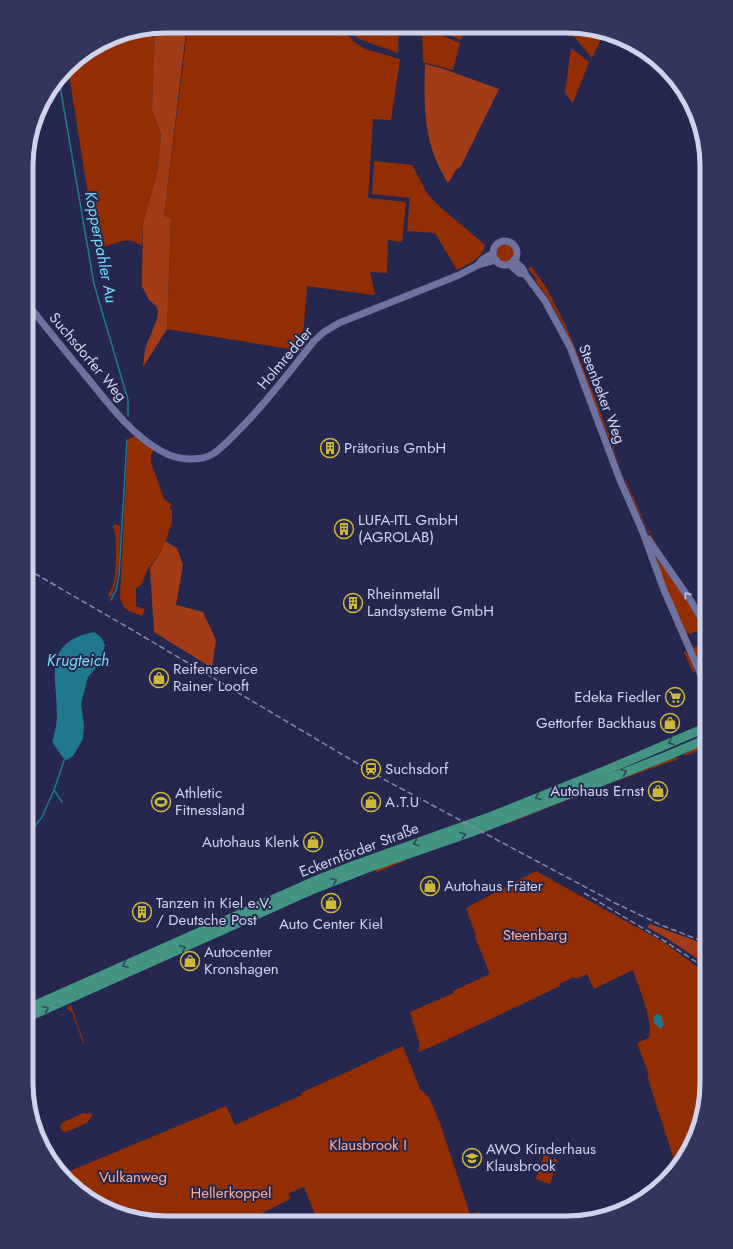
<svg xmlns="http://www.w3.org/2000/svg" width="733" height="1249" font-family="Jost,sans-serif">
<rect width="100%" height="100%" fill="#25274f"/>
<g fill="#932e03">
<polygon points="184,26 329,26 349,36 354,42 365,49 400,59 391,120 373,119 368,198 406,202 402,242 388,240 387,273 370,272 375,294 373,295 307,286 302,351 167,329 171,219 164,216 187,32"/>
<polygon points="337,27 399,27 398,53 359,39 350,32"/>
<polygon points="422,27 460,43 453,70 423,62"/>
<polygon points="431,27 466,27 461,40"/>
<polygon points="566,27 585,27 603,35 592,58"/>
<path d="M155,28L152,110L161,134L158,169L143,224L142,246C127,236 122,242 106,246L103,247V249L98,250L89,201L68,68L74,61L113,37Z"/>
<polygon points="571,48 589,62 573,103 565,93"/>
<path d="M374,161L412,165L427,193L438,205L485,245C483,258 468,264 457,270L435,233L407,231L410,198L372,194Z"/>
<circle cx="505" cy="253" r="9"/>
<polygon points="531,266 546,287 566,326 599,408 624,476 564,327 549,300 535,280 537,279 528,269"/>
<path d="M135,436L155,450L151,454V462L164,499L171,504L170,509L172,510V523L162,550L148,569L141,585L136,588V606L145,609L142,616C130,611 122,611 120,596L128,439Z"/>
<polygon points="625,480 626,480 645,524 661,553 707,618 707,622 652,540 636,507"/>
<path d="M115,524L120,526C119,549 121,575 111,597L108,595C110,591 113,586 114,581C116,569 118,537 113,527Z"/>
<polygon points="652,552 685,597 703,627 702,629 690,634 685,632"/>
<polygon points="707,643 707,677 701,664 692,648"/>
<polygon points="685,651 689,656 695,672 693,673 684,652"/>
<polygon points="707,744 707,747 685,756 684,754"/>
<polygon points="675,758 681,758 600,787 507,824 506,823"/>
<polygon points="26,856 32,862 29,873 29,878 26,879"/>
<polygon points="406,859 407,860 375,873 377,869"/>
<path d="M536,871L665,943L707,974V1092L699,1128L677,1169L647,1076L649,1075L637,1043L649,1038C654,1023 638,986 633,970L594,989L587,974L576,979L574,977L559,984L560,986L438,1044L419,1052V1042L410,1012L454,993L453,991L490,974L475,937L476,936L466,908Z"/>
<path d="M71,1005L84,1043H83C79,1033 76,1022 72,1012L66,1008Z"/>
<polygon points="403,1046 420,1089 429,1097 440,1123 470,1214 479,1212 482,1223 472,1223 470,1215 450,1223 394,1223 391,1216 377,1222 318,1222 304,1187 289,1193 290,1199 245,1222 148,1222 81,1194 65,1173 226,1106 235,1125 302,1095 301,1093"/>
<polygon points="83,1113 93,1114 87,1123 66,1132 62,1131 60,1126 62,1123"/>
<polygon points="544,1155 558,1160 550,1184 536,1179"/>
</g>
<g fill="#a13c17">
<polygon points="166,26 183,26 186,32 164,216 171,218 167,329 143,367 145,349 157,319 158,312 157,307 149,300 142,286 143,224 158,169 161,134 152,110 155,28"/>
<path d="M425,64L441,68L499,89L461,166L456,170L448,183C423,143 424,110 425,64Z"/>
<polygon points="165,541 177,548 183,565 176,605 203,612 216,640 212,668 154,632 150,568 162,550"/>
<polygon points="650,924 707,945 707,965 668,939 647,927"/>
</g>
<g fill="#20788e">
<path d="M94,632L101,637L105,645L101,662L88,677L81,704L84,725L83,739L73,756L67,760L64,759L52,742C55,733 57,724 57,714C57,674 42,643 94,632Z"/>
<polygon points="656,1014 659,1014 662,1017 662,1020 664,1024 661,1029 654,1023 654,1017"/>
<polygon points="284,1215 292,1215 300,1222 274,1222"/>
</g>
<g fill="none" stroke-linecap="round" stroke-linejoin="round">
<g stroke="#20788e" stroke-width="1.5">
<polyline points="59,80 94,284 128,400 128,416"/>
<polyline points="111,600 116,590 119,575 127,440"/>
<polyline points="54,790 62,802"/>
<polyline points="26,838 42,817 54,790 65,758"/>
</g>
<g stroke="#6d72a0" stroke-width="7">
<circle cx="505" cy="253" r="12"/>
<polyline points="514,260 523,269 525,274 545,301 570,347 620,480 642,530 664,590 707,689"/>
<polyline points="509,264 519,273 525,274"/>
<polyline points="478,265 496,260"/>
<path d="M27,303C46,328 66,352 86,376C109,404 131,435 163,452C177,460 199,462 213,454C223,447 231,438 240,429C267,402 290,371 314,341L324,332L339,323L459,275L478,265L482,260L493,253"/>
<polyline points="648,539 691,601 707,628"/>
</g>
<g stroke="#449483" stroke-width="9">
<polyline points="26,1009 312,882 352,866 492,816 609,769 707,727"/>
<polyline points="26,1018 314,889 365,869 472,832 662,758 707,739"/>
</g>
<g stroke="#8689a9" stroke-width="1.5" stroke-dasharray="6 3" stroke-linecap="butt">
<polyline points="27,569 129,628 387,781 615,903 661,925 707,943"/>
<polyline points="584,893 666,942 707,969"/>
</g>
</g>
<defs><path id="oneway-chevron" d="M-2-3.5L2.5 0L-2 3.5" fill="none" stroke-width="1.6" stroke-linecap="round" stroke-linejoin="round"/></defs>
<use stroke="#c0c4e1" href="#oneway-chevron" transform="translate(687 595) rotate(-125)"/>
<g stroke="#2e485f">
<use href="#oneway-chevron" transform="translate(671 742) rotate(157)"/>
<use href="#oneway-chevron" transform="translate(624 772) rotate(-21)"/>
<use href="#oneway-chevron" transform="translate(538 797) rotate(158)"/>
<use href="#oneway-chevron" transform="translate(463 835) rotate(-20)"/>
<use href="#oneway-chevron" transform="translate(416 843) rotate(162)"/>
<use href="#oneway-chevron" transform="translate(334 881) rotate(-21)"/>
<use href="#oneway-chevron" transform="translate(183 948) rotate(-25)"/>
<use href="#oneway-chevron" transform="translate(125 965) rotate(155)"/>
<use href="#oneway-chevron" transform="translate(46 1009) rotate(-23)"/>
</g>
<defs>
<symbol id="building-ring" viewBox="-11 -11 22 22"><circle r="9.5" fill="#25274f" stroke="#cfb837" stroke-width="1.5"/><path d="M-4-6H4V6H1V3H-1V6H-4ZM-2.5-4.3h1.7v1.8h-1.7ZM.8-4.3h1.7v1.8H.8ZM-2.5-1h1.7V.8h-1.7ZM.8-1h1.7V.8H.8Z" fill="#cfb837"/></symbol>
<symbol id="shop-ring" viewBox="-11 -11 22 22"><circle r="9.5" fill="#25274f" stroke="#cfb837" stroke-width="1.5"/><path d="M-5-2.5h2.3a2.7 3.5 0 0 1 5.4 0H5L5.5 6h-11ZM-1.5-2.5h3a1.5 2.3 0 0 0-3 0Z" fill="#cfb837"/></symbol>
<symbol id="supermarket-ring" viewBox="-11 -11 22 22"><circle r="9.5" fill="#25274f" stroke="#cfb837" stroke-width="1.5"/><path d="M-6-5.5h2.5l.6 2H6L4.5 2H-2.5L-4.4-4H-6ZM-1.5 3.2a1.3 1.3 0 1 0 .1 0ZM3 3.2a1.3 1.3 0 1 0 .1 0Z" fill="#cfb837"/></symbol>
<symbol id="station-ring" viewBox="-11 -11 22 22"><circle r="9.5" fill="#25274f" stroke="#cfb837" stroke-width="1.5"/><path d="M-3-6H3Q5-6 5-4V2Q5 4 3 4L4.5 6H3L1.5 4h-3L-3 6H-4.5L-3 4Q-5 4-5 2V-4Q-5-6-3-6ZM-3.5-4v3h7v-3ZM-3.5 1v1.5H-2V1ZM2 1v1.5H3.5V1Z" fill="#cfb837"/></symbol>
<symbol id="stadium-ring" viewBox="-11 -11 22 22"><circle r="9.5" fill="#25274f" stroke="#cfb837" stroke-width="1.5"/><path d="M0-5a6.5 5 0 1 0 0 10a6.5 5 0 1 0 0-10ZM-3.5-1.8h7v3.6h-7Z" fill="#cfb837"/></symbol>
<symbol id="school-ring" viewBox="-11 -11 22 22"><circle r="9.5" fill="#25274f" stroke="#cfb837" stroke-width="1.5"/><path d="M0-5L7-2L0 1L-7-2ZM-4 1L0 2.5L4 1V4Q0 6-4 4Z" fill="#cfb837"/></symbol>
</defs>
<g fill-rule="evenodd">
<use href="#building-ring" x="319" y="437" width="22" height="22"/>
<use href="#building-ring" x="333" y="518" width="22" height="22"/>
<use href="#building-ring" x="342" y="592" width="22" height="22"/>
<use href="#shop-ring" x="148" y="667" width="22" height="22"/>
<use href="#supermarket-ring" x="664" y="686" width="22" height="22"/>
<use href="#shop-ring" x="659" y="712" width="22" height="22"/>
<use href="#station-ring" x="360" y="758" width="22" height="22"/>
<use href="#shop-ring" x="647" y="780" width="22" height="22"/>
<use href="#stadium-ring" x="150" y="791" width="22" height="22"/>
<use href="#shop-ring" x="360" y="791" width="22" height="22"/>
<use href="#shop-ring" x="302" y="831" width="22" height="22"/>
<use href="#shop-ring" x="419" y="875" width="22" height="22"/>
<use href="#shop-ring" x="320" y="892" width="22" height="22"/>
<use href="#building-ring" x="131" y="901" width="22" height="22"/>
<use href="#shop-ring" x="179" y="950" width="22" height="22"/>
<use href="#school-ring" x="461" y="1147" width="22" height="22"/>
</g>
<g text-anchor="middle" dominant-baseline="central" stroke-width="4" stroke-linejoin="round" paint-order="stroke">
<g font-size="15" fill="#cfd3ec" stroke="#25274f">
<text transform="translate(88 357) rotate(50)">Suchsdorfer Weg</text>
<text transform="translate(285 358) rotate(-50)">Holmredder</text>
<text transform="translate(602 394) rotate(69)">Steenbeker Weg</text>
<text transform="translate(359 850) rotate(-21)">Eckernförder Straße</text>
</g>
<g font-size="15" fill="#cfd3ec" stroke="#25274f" text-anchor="start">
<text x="344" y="448">Prätorius GmbH</text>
<text x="358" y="520">LUFA-ITL GmbH<tspan x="358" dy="17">(AGROLAB)</tspan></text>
<text x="367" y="594">Rheinmetall<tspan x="367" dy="17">Landsysteme GmbH</tspan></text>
<text x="173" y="669">Reifenservice<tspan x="173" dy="17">Rainer Looft</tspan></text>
<text x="661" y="697" text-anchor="end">Edeka Fiedler</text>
<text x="656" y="723" text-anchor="end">Gettorfer Backhaus</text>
<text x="385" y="769">Suchsdorf</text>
<text x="644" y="791" text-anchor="end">Autohaus Ernst</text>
<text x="175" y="793">Athletic<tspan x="175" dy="17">Fitnessland</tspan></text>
<text x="385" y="802">A.T.U</text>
<text x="299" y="842" text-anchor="end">Autohaus Klenk</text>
<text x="444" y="886">Autohaus Fräter</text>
<text x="156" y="903">Tanzen in Kiel e.V.<tspan x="156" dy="17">/ Deutsche Post</tspan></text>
<text x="331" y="924" text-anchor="middle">Auto Center Kiel</text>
<text x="204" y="952">Autocenter<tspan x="204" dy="17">Kronshagen</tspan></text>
<text x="486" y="1149">AWO Kinderhaus<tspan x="486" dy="17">Klausbrook</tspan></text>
</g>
<g font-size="15" fill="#ffad92" stroke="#25274f">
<text x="535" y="935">Steenbarg</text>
<text x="368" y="1145">Klausbrook I</text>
<text x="133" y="1177">Vulkanweg</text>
<text x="231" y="1193">Hellerkoppel</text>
</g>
<g font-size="16" font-style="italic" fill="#74daf8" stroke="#25274f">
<text transform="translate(101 247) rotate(79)">Kopperpahler Au</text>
<text x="78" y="660">Krugteich</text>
</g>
</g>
<path d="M0 0H733V1249H0ZM166 33H567A133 133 0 0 1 700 166V1083A133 133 0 0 1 567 1216H166A133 133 0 0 1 33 1083V166A133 133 0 0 1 166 33Z" fill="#33355c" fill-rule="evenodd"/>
<path fill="none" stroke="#cfd3ec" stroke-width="5" d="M166 33H567A133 133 0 0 1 700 166V1083A133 133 0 0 1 567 1216H166A133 133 0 0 1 33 1083V166A133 133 0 0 1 166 33Z"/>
</svg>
